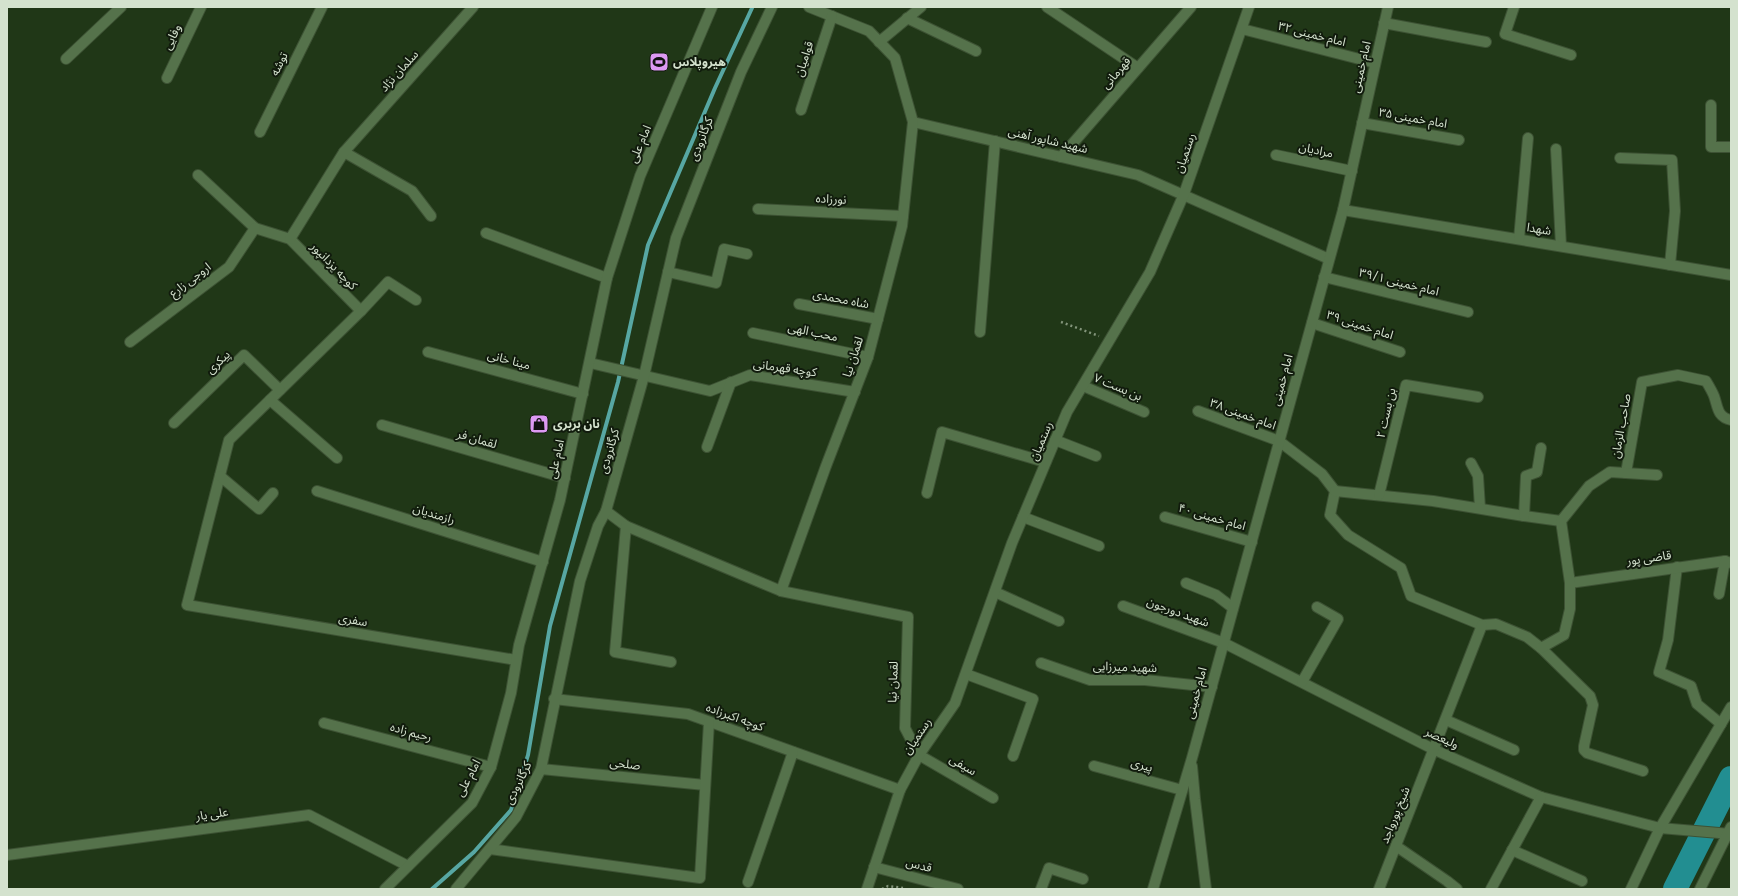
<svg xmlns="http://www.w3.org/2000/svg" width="1738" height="896" font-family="'Fira Sans Condensed','Noto Sans Arabic',sans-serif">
<rect width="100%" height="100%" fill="#203717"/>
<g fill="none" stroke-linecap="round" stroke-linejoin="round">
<polyline stroke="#57a7a3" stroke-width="4" points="432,889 474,852 511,810 528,755 550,626 618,382 648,245 715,88 752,8"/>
<polyline stroke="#228e91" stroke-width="24" points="1675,889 1731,778"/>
<defs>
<g id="minor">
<polyline points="809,7 869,31 895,58 913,122 1138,175 1329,259"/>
<polyline points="1047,7 1138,68"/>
<polyline points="1514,7 1505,34 1571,55"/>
<polyline points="907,18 976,51"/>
<polyline points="1384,23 1486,42"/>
<polyline points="1242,29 1375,63"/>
<polyline points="879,42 921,7"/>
<polyline points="66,59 121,7"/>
<polyline points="167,78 201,7"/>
<polyline points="1711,105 1711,147 1731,147"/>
<polyline points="801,110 832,16"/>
<polyline points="1362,123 1459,140"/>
<polyline points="260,132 322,7"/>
<polyline points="1556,149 1561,246"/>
<polyline points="344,152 412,191 431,216"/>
<polyline points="1276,155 1352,171"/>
<polyline points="1061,157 1191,7"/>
<polyline points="1620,158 1672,160 1675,211 1670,265"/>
<polyline points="198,175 255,228 290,239 361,311"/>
<polyline points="758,209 903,216"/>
<polyline points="1343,210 1731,275"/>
<polyline points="486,233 607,278"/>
<polyline points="290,239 344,152 473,7"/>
<polyline points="1519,239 1528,138"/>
<polyline points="668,272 716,283 724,249 747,254"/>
<polyline points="1324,277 1468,312"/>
<polyline points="416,300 388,282 361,311 229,440 187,605 516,660"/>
<polyline points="799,304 878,319"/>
<polyline points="1312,323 1400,352"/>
<polyline points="980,332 995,141"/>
<polyline points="753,333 868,357"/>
<polyline points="130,342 229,267 255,228"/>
<polyline points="428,352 583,394"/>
<polyline points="590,363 710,391 750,375 855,392"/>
<polyline points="1083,386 1144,412"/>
<polyline points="270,400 337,458"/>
<polyline points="1198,411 1279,441 1322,474 1335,491 1330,515 1348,535 1401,568 1411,596 1482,625"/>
<polyline points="174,423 244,355 280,390"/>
<polyline points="382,425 565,478"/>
<polyline points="1055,440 1096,456"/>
<polyline points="707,447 731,382"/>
<polyline points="1471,463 1478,476 1480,508"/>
<path d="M1626,473L1642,382L1678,375L1706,381C1709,386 1712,391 1714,396C1718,407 1717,417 1731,420"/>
<polyline points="220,476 259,509 273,493"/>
<polyline points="317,491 543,562"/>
<polyline points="1335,491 1433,501 1524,516 1561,521"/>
<polyline points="927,493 942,432 1045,462"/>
<polyline points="1379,495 1406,385 1478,397"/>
<polyline points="606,511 626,526 781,591 908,617 905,728 919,755 993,798"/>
<polyline points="1524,516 1526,476 1537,472 1541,448"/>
<polyline points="1023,517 1099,546"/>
<polyline points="1165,517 1252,542"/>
<polyline points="626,526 615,652 671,662"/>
<polyline points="1677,567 1668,640 1659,672 1691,686 1697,704 1721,724"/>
<polyline points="1186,583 1216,595 1233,608"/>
<polyline points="1570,583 1725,561 1731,563"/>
<polyline points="781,591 826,466 868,357 902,226 913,122"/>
<polyline points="995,592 1059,621"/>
<polyline points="1719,594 1725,561"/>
<polyline points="1123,606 1224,643 1435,750 1541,797 1660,828 1731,834"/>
<polyline points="1482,625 1496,624 1527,637 1541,648 1590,696 1593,705 1584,746 1584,750 1587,753 1643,771"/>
<polyline points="1541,648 1564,635 1570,609 1570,583 1561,521 1589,486 1610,472 1657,475"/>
<polyline points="1041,663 1090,680 1145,680 1212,687"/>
<polyline points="966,674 1033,699 1013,756"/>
<polyline points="1302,682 1338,619 1317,607"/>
<polyline points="554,699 688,714 900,790"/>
<polyline points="1446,720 1514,750"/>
<polyline points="324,723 491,767"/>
<polyline points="1094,766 1182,790"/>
<polyline points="1192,766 1195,799 1206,889"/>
<polyline points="541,769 705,785"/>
<polyline points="1396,846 1447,881 1457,889"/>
<polyline points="490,849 700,878 709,722"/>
<polyline points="1512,850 1582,881"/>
<polyline points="7,855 309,815 408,866"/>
<polyline points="874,867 958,889"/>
<polyline points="748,882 793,752"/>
<polyline points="385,889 472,803 491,767 511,693 519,645 560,500 607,278 640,176 712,7"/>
<polyline points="456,889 516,817 541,769 580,581 598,526 606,511 644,376 676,238 741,72 772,7"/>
<polyline points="867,889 900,790 919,755 955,703 1012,543 1067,412 1150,272 1184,194 1249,7"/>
<polyline points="1041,889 1049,868 1083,879"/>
<polyline points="1153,889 1192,758 1343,210 1388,7"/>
<polyline points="1379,889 1482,625"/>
<polyline points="1491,889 1541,797"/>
<polyline points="1631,889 1660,828 1731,707"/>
<polyline points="1700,889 1731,827"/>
</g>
</defs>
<use href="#minor" stroke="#3d5234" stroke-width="12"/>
<g stroke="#83957b" stroke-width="2.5" stroke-dasharray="2 3" stroke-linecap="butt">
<polyline points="1061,322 1099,336"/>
<polyline points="882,889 888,886 903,888"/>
</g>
<use href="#minor" stroke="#55724b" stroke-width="10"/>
</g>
<defs>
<symbol id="stadium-square" viewBox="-11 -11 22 22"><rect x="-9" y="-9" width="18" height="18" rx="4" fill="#dd99f3" stroke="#111b0d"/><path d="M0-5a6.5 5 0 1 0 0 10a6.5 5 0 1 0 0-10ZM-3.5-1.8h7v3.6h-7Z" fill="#111"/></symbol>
<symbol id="shop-square" viewBox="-11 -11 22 22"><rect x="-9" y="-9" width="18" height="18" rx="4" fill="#dd99f3" stroke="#111b0d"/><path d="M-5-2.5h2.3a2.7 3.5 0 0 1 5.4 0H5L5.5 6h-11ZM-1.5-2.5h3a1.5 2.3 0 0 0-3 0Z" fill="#111"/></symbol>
</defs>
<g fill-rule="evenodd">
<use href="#stadium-square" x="648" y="51" width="22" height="22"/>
<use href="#shop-square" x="528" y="413" width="22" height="22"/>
</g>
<g text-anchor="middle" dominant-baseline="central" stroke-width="4" stroke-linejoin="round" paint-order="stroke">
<g font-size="12" fill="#d4e2ce" stroke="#111b0d">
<text transform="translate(1312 34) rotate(14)">امام خمینی ۳۲</text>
<text transform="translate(172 37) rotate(-64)">وفایی</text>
<text transform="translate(804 59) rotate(-72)">قوامیان</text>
<text transform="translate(279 64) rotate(-64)">توشه</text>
<text transform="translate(1361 67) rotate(-77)">امام خمینی</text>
<text transform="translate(399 71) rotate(-48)">سلمان نژاد</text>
<text transform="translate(1116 73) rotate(-49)">قهرمانی</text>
<text transform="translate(1413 118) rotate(10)">امام خمینی ۳۵</text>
<text transform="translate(701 139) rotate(-69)">کرگانرودی</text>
<text transform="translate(1048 140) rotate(13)">شهید شاپور آهنی</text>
<text transform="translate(640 144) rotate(-67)">امام علی</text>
<text transform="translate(1316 150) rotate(12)">مرادیان</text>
<text transform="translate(1185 153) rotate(-71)">رستمیان</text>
<text transform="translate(831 199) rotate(3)">نورزاده</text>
<text transform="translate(1539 229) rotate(9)">شهدا</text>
<text transform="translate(334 266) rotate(46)">کوچه یزدانپور</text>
<text transform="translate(190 280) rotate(-37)">اروجی زارع</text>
<text transform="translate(1399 282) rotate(14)">امام خمینی ۳۹/۱</text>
<text transform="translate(841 299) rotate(11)">شاه محمدی</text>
<text transform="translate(1360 325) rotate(18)">امام خمینی ۳۹</text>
<text transform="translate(813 332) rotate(12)">محب الهی</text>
<text transform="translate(853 357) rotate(-72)">لقمان نیا</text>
<text transform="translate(509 360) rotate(15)">مینا خانی</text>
<text transform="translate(218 362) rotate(-44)">پیکری</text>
<text transform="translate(785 368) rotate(8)">کوچه قهرمانی</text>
<text transform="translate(1282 380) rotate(-75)">امام خمینی</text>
<text transform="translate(1118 387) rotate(23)">بن بست ۷</text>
<text transform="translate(1386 413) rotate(-77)">بن بست ۲</text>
<text transform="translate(1243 414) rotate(20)">امام خمینی ۳۸</text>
<text transform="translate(1621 426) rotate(-80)">صاحب الزمان</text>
<text transform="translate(477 439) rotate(16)">لقمان فر</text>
<text transform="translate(1041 441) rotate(-67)">رستمیان</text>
<text transform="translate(609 451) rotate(-74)">کرگانرودی</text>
<text transform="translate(556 459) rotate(-78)">امام علی</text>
<text transform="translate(434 514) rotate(17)">رازمندیان</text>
<text transform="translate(1212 517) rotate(16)">امام خمینی ۴۰</text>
<text transform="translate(1649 558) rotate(-8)">قاضی پور</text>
<text transform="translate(1178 612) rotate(20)">شهید دورجون</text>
<text transform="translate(353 620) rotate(9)">سفری</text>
<text transform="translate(1125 667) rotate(2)">شهید میرزایی</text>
<text transform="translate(893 682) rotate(-88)">لقمان نیا</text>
<text transform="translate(1196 693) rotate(-75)">امام خمینی</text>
<text transform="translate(735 717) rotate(20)">کوچه اکبرزاده</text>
<text transform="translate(411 732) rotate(15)">رحیم زاده</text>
<text transform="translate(917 736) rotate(-56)">رستمیان</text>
<text transform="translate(1442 738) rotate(25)">ولیعصر</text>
<text transform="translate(625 764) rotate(6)">صلحی</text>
<text transform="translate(963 765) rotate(30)">سیفی</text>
<text transform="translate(1142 765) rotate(16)">پیری</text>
<text transform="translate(468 778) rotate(-62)">امام علی</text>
<text transform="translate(518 783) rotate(-64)">کرگانرودی</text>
<text transform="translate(212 814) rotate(-8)">علی یار</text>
<text transform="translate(1395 815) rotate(-68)">شیخ پورواجد</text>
<text transform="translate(919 865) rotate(15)">قدس</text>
</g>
<g font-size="12" font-weight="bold" fill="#d4e2ce" stroke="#111b0d" text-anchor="start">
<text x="673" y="62">هیروپلاس</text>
<text x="553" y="424">نان بربری</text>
</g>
</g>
<rect width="1738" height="896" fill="none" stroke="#d4e2ce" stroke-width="16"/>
</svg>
